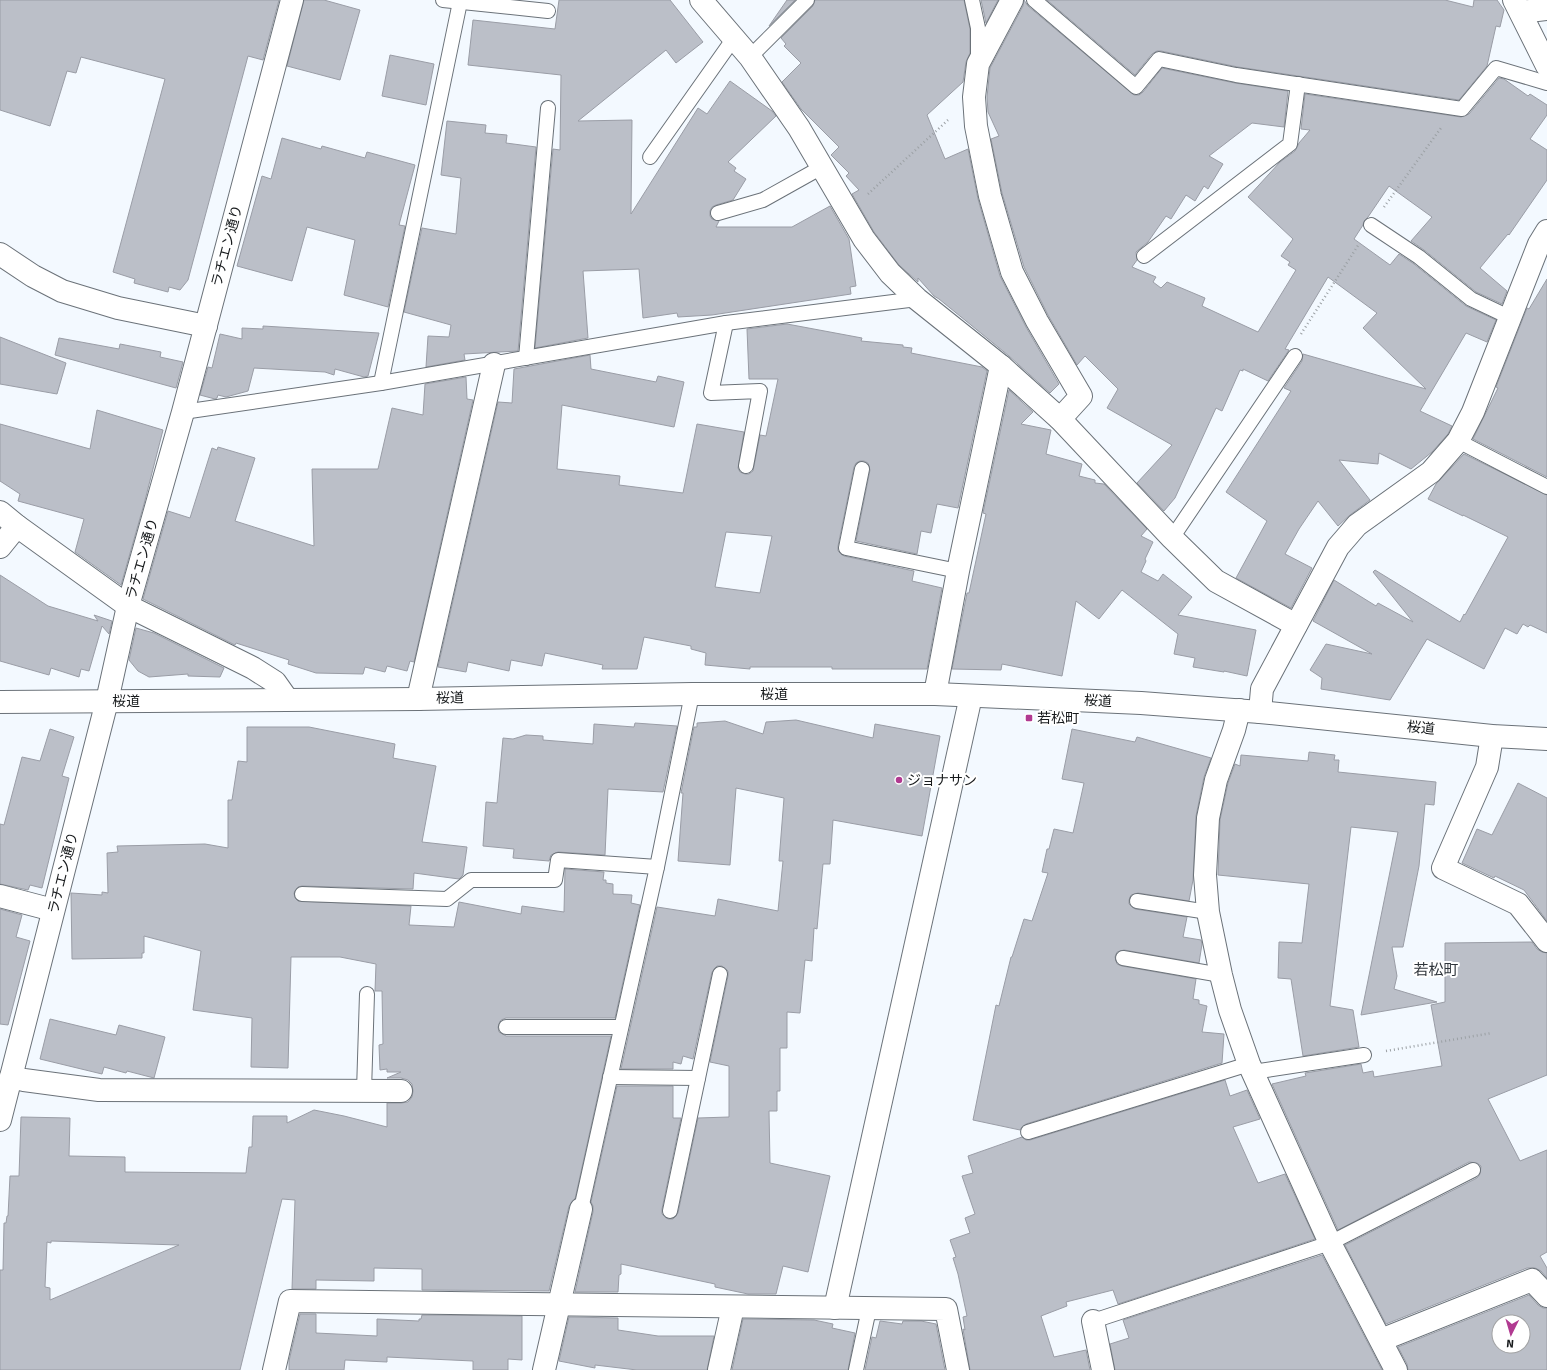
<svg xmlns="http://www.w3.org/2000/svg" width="1547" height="1370" font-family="Signika,'Noto Sans JP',sans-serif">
<rect width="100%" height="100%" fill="#f3f9ff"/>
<g fill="#bbbfc8" stroke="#9a9da6" fill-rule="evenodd">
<polygon points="0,0 279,0 263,60 248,56 188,280 180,290 169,287 168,292 134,283 135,279 113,272 165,79 81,57 76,73 67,71 50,126 0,110"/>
<polygon points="304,0 324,0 360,10 340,80 287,66"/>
<polygon points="559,0 670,0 703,42 676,63 666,50 578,121 632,120 631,214 698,108 707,114 730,81 772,111 776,116 728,162 736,168 734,171 746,179 733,200 716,205 712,207 710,211 710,216 712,219 719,221 716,227 792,227 830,206 849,239 856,286 850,287 851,294 712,315 678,317 677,313 643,318 639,269 583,271 588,338 535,348 553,149 560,150 561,75 468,65 473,20 555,29"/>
<polygon points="787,0 795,0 769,26"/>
<polygon points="815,0 964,0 970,29 970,53 966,62 963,82 927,115 945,159 968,149 978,199 1000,276 1026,327 1059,384 1050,393 1009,356 939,299 934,296 918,278 918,282 899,265 874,232 852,194 859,190 846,176 849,173 831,155 839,147 801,109 782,82 801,63 784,46 786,44 781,38 813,6"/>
<polygon points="981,0 998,0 986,23"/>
<polygon points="1024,0 1028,6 1134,95 1139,95 1143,92 1162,68 1235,83 1288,91 1284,127 1252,123 1209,156 1223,164 1208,189 1204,186 1195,201 1186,195 1171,219 1166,216 1148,242 1136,252 1137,260 1132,267 1156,277 1153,282 1161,288 1167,282 1205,298 1202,306 1258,332 1296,270 1288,265 1290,262 1281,256 1293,239 1248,197 1280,162 1295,151 1299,143 1310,130 1301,129 1305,94 1461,117 1469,114 1499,78 1504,79 1528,96 1530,94 1547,105 1547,115 1530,139 1547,150 1547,180 1509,235 1508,234 1480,268 1507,291 1502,304 1476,292 1424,250 1411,241 1432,217 1389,186 1368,217 1364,221 1363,225 1354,239 1390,265 1399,254 1414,264 1466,306 1496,320 1487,342 1466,333 1420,411 1452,426 1448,434 1432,452 1411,469 1379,453 1378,464 1339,460 1370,500 1350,515 1338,526 1318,501 1299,529 1285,554 1312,568 1291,608 1236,578 1267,521 1226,492 1291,391 1284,388 1302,361 1303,354 1426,389 1363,328 1377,313 1328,277 1285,349 1289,350 1268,381 1243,369 1243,371 1240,370 1222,411 1216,408 1175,498 1164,511 1137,483 1172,445 1107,408 1118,389 1085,356 1077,365 1048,315 1024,267 1002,193 991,139 999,136 988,112 987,97 990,68 1023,6"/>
<polygon points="1047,0 1445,0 1473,7 1474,0 1497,0 1504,10 1500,27 1496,26 1487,66 1459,100 1238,67 1161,51 1157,51 1152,54 1135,75"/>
<polygon points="390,55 434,64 426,105 382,96"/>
<polygon points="447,121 486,125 485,133 507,135 506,143 536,147 518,351 464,354 465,360 426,367 428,336 449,337 451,325 404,312 422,228 456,234 461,178 441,175"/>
<polygon points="282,138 321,149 322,146 365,158 367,152 415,165 399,225 405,226 388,307 344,295 355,240 307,227 292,281 237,266 262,176 271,179"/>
<polygon points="1547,279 1547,477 1473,439 1498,388 1496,387 1527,308 1529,309"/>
<path d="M787,324L862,338L861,341L903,345V347L912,348L911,353L982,367L987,371L958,508L937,504L931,533L921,531L917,554L856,541L870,470L868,463L864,461H860L856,463L854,467L838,546V551L844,556L914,571L912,581L942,588L927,669H832V667H750V669L705,665L706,653L691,649V646L644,637L637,669H602L603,665L545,653L542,666L511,660L509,671L468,662L466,672L438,667L498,402L512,403L514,369L590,355L591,369L656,382L658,376L684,382L674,427L562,405L557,469L620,476L619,485L683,493L697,424L744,432L738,468L740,472L745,474H749L753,471L760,435L766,436L778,379H749L747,329ZM726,532L772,536L760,593L715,587Z"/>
<polygon points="263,326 379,333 368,376 364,377 335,369 334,375 325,372 254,368 248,391 226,397 218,395 217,398 215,399 200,395 208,367 212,368 220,334 242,339 242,328 263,329"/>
<polygon points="0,337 66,363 57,394 0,384"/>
<polygon points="59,338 119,349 120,344 161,352 160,357 183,362 176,388 55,355"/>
<polygon points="466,377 467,399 473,400 414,662 410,661 407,671 387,666 385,672 365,667 363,674 316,673 288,664 289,660 236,643 235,645 143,599 168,511 190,518 212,448 217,450 218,447 255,458 235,521 314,546 312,469 378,469 392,408 423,415 425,384"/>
<polygon points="1009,390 1033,412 1021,424 1051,430 1046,454 1082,464 1079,476 1095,480 1095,483 1104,484 1147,529 1141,536 1153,542 1145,559 1146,561 1141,572 1158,581 1163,574 1192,597 1178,615 1256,630 1247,676 1224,671 1224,672 1193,667 1195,658 1174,654 1178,634 1122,590 1099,619 1076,601 1062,676 1002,664 1001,670 952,669 967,593 969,593 986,514 983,513"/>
<polygon points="97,410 163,430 144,504 121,585 75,552 84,519 18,501 20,494 0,481 0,424 90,449"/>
<polygon points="1464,454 1547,495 1547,633 1530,625 1528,627 1523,624 1517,634 1505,628 1484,669 1427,639 1390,700 1321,689 1322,678 1310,670 1326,644 1372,654 1313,621 1334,580 1376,606 1378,603 1413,622 1373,572 1375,570 1460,622 1464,614 1465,615 1508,537 1463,515 1463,516 1428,499 1436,484"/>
<polygon points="0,575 48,606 98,621 94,615 112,621 109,634 102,626 89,671 81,669 79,677 51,668 49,675 0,661"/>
<polygon points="136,628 154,633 224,668 220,677 188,676 188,674 149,677 138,671 129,660"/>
<polygon points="796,720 873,738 875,724 940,736 922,836 833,820 830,864 823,864 817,929 814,928 812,961 805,960 800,1013 787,1012 787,1048 780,1048 780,1091 777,1091 777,1111 769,1111 770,1163 830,1176 808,1272 783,1266 776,1294 748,1294 715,1287 715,1284 621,1264 621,1274 619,1275 618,1292 575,1292 593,1212 593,1206 591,1202 617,1086 673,1086 673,1118 681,1118 662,1209 662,1214 668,1219 673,1219 678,1213 698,1118 729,1117 729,1066 710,1062 728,976 728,971 722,966 717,966 712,972 693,1059 683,1056 681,1064 673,1062 673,1069 621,1069 657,907 715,916 718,899 778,911 783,861 779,861 784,798 736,788 730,865 678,861 683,793 681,793 694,727 697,727 697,723 725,721 763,734 766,722"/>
<polygon points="635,723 677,726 663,792 608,789 605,855 558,852 551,855 549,861 513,858 514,849 483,846 486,802 497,803 503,738 513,739 526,735 543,736 543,740 593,744 594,724 634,727"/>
<path d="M247,727H309L395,744L393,758L436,766L422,842L467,847L463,875L459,879L414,873L413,889L302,886L298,887L294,893L295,898L298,901L411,906L409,925L454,927L459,902L521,914L522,906L564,912L565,869L604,872L603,880H606V883L613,884V894L632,895L631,903L640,905L615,1018H506L501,1020L498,1027L499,1032L506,1036H611L575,1199L569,1206L549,1291L422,1290V1269L374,1268V1281L316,1280V1289H292L295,1200L282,1199L240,1370H0V1270H3L4,1223H6L7,1216H8L10,1176H19L21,1117L70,1118L69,1156L125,1157V1172L246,1173L249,1147H252L253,1116H287V1123L314,1110L344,1116L387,1127V1103H401L408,1102L412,1097L413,1091L412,1084L408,1080L401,1078H387L401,1072H387V1069L380,1070L379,1045L383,1044L382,991H375L376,964L340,957H291L288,1068L251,1067L252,1018L193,1010L201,951L144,936V953H142V958L72,959L71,893L102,895V892L108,893L107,853L118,852L117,846L205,844L228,848V800H232L238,761L247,762ZM51,1241L179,1245L50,1300V1288L45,1287L47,1242L51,1243Z"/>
<polygon points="50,729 74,737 62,776 69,778 42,888 30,885 28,890 0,884 0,824 4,825 22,757 40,761"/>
<polygon points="1072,729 1135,742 1137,737 1211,758 1204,777 1196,816 1193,880 1189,901 1138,893 1131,895 1129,900 1129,904 1135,909 1187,917 1183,937 1201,940 1202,944 1199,963 1124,950 1117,952 1115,957 1117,964 1122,966 1196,979 1193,999 1199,1000 1199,1004 1207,1006 1202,1032 1224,1034 1222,1063 1026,1124 1022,1127 1020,1130 973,1120 996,1005 999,1006 1011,957 1012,957 1024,919 1032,921 1048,873 1042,872 1047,849 1049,849 1054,829 1073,833 1084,783 1062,779"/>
<polygon points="1309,752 1335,755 1334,760 1339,760 1338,772 1436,782 1434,805 1425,804 1419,866 1403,947 1392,947 1397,976 1394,989 1437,1002 1361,1015 1398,832 1351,827 1330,1006 1353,1010 1359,1047 1303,1056 1291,979 1278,978 1279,942 1302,943 1309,884 1218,875 1220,820 1228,783 1235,764 1240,766 1241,755 1308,761"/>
<polygon points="1518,783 1547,798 1547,921 1524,890 1495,876 1494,878 1462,863 1477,829 1492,835"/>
<polygon points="0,909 22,915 16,937 30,941 8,1025 0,1024"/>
<polygon points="1532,942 1537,949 1542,952 1547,953 1547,1075 1488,1099 1520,1161 1547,1150 1547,1252 1540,1256 1547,1268 1547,1278 1541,1271 1535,1268 1527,1268 1386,1324 1345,1245 1477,1178 1480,1174 1481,1166 1477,1163 1469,1162 1338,1230 1272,1084 1306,1076 1305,1073 1361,1064 1363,1073 1373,1071 1374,1077 1442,1066 1431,1005 1445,1002 1445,943"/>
<polygon points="50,1019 116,1035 119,1025 165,1037 154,1078 127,1071 126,1073 104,1067 102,1074 40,1059"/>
<polygon points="1225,1080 1230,1096 1247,1090 1260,1119 1233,1127 1258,1183 1285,1174 1315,1239 1118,1304 1113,1290 1066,1302 1067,1306 1041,1316 1054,1357 1086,1350 1090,1370 970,1370 963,1329 965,1330 963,1317 967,1316 958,1274 953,1258 956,1257 950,1240 970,1233 965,1218 975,1214 962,1176 973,1173 968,1156 1022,1137 1026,1140 1030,1140"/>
<polygon points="1322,1255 1382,1370 1115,1370 1110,1344 1129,1338 1123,1320"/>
<path d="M1529,1295L1538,1305L1543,1308H1547V1370H1408L1407,1364L1398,1347ZM1499,1322H1523V1346H1499Z"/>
<polygon points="300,1314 316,1314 316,1333 377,1336 377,1319 419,1321 419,1319 421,1319 422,1315 522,1316 522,1360 508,1359 508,1370 473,1370 473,1361 387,1357 387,1362 345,1360 344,1370 289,1370 289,1361"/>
<polygon points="569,1317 618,1318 618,1330 658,1336 714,1336 707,1370 637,1370 595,1365 595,1368 559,1361"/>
<polygon points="743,1319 814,1320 833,1324 832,1328 855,1333 848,1370 732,1370"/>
<polygon points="880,1321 902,1324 903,1321 921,1321 936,1324 945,1370 865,1370 872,1337 876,1338"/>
</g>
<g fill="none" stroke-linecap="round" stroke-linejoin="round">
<defs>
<g id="lane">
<polyline points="443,0 548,11"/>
<polyline points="972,0 978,28 978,60"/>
<polyline points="1034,0 1136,87 1159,59 1236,75 1462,109 1496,68 1547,83"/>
<polyline points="750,57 807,0"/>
<polyline points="650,157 734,38"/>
<polyline points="718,213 763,200 822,167"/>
<polyline points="1371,225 1419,257 1471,299 1509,317"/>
<polyline points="1144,256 1290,144 1298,84"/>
<polyline points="726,323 711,393 760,391 746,466"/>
<polyline points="526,358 548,108"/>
<polyline points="381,383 460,2"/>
<polyline points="183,412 381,383 726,323 917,299"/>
<polyline points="1458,441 1547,487"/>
<polyline points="862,469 846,548 958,571"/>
<polyline points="1172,538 1295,356"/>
<polyline points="302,894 447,899 471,880 555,880 558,860 657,867"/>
<polyline points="1137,901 1208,912"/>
<polyline points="1123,958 1221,975"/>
<polyline points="506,1027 621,1027"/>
<polyline points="1253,1072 1364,1055"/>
<polyline points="610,1077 698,1078"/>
<polyline points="364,1091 367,994"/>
<polyline points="1028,1132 1249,1064"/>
<polyline points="581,1209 657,867 692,694"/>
<polyline points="670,1211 720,974"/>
<polyline points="1093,1321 1330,1243 1473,1170"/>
<polyline points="856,1370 869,1309"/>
</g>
<g id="street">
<polyline points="701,0 750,57 799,128 864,239 890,273 917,299 1001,366 1060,419 1172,538 1216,581 1296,625"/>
<polyline points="1012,0 978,64 974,97 976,126 990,196 1012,272 1037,321 1081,396 1060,419"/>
<polyline points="1514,0 1547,66"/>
<polyline points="1521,12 1547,9"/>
<polyline points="0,254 33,276 62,291 118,308 206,326"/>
<polyline points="0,512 17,526 128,606 253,668 275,682 287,699"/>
<polyline points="0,547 17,526"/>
<polyline points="935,694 958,571 1001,366"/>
<polyline points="418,699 494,364"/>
<polyline points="107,701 128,606 183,412 292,0"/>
<polyline points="1239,710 1234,730 1216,780 1208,818 1205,875 1208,912 1221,975 1230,1010 1249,1064 1330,1243 1396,1370"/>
<polyline points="1260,712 1262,689 1338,547 1357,525 1431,472 1458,441 1473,412 1539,244 1547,231"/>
<polyline points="1492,736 1487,767 1443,868 1518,904 1547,941"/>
<polyline points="0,896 53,910"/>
<polyline points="11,1077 24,1080 99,1090 401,1091"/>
<polyline points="835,1308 971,696"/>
<polyline points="1093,1321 1103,1370"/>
<polyline points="1381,1340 1532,1280 1547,1296"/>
<polyline points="274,1370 290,1301 946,1309 958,1370"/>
<polyline points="544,1370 581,1209"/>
<polyline points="719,1370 733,1307"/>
</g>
<g id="secondary">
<polyline points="0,702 418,699 692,694 935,694 1141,703 1260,712 1492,736 1547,739"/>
<polyline points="0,1120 107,701"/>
</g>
</defs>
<use href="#lane" stroke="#6b7279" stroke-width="16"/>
<use href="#street" stroke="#6b7279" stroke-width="24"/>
<use href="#secondary" stroke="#6b7279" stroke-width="24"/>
<g stroke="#9ba0a4" stroke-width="2.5" stroke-dasharray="1 3" stroke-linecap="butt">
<polyline points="868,194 948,120"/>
<polyline points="1384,207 1441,128"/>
<polyline points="1301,334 1359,244"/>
<polyline points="1386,1051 1492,1033"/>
</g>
<use href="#lane" stroke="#fff" stroke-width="14"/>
<use href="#street" stroke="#fff" stroke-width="22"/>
<use href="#secondary" stroke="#fff" stroke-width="22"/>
</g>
<g fill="#b13a91" stroke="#fff" stroke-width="1.5">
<rect x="1025" y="714" width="8" height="8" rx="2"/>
<circle cx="899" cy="780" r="4"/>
</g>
<g text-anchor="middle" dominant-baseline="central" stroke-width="4" stroke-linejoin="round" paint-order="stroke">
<g font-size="14" fill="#171a1c" stroke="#fff">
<text transform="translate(227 246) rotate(-75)">ラチエン通り</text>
<text transform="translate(142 559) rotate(-74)">ラチエン通り</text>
<text x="774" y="694">桜道</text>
<text transform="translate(450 698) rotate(-1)">桜道</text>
<text x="126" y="701">桜道</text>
<text transform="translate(1098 701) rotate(3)">桜道</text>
<text transform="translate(1421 728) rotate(6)">桜道</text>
<text transform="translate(63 873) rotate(-76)">ラチエン通り</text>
</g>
<g font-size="14" fill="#171a1c" stroke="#fff" text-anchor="start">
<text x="1037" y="718">若松町</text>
<text x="907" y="780">ジョナサン</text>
</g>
<g font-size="15" fill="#2f353b" stroke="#fff">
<text x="1436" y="970">若松町</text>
</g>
</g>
<g transform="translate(1511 1334) rotate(185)"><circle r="19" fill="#ffffff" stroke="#a2a3a4"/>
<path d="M0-3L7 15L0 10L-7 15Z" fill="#b13a91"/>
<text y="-6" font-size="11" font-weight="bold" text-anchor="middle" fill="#171a1c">N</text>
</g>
</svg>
